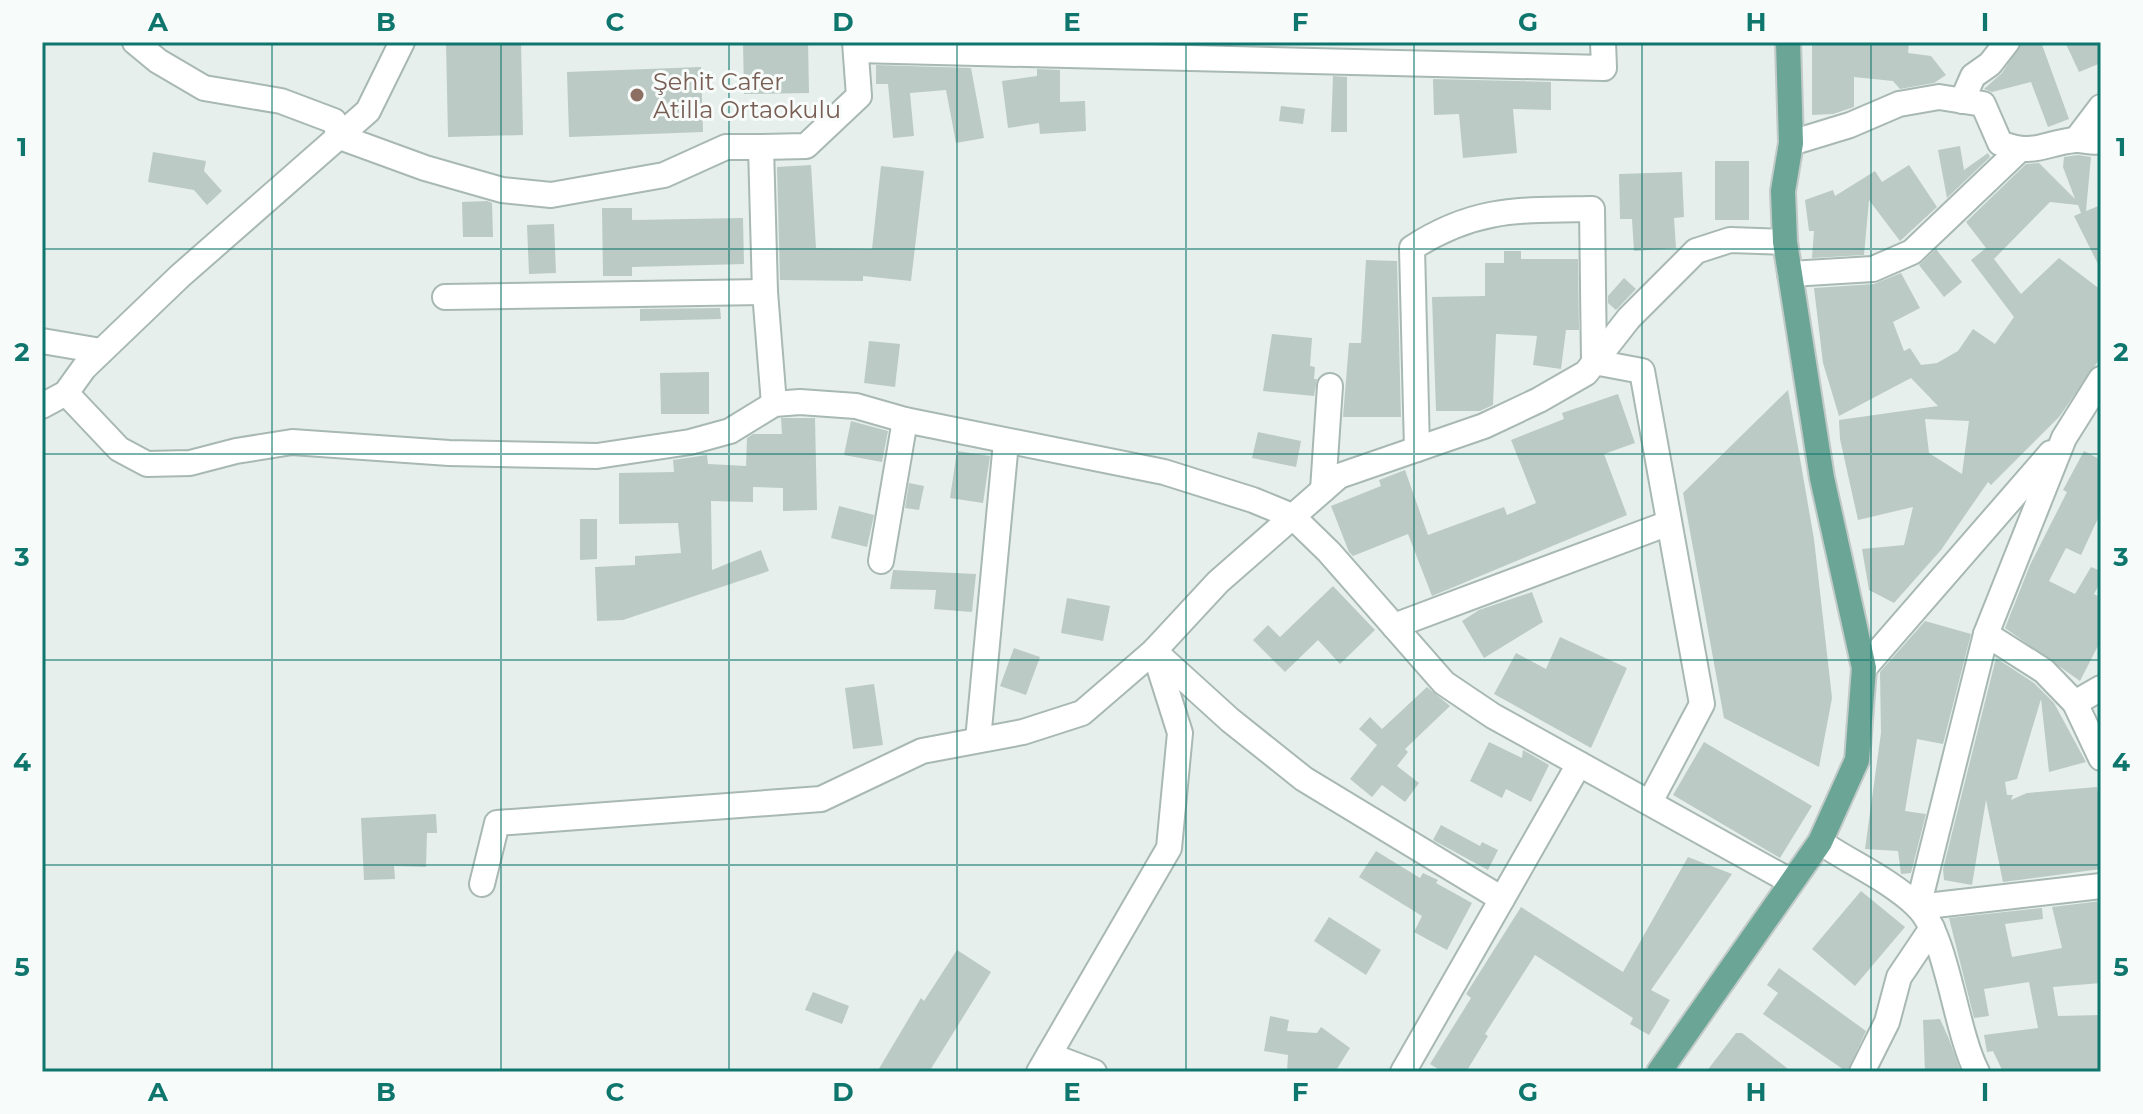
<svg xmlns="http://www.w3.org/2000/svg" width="2143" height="1114" font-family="Montserrat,sans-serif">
<rect width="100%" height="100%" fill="#e6efeb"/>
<g fill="#bbcac4" fill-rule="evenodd">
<polygon points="446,42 521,42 523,135 448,137"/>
<polygon points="743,42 808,42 809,93 744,94"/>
<polygon points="1812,42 1909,42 1908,53 1931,56 1946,75 1934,83 1900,89 1893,81 1854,77 1854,107 1833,114 1812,115"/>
<polygon points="2022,42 2041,42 2069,119 2048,127 2031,82 1992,92 1984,89 2002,73"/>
<polygon points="2065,42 2101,42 2101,63 2079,72"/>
<polygon points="876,65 971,68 984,138 956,143 946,90 910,93 914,136 893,138 888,84 876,84"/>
<polygon points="701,67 703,132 569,137 567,72"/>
<polygon points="1037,69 1060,70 1060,102 1085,101 1086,131 1040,134 1039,123 1008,128 1002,81 1037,76"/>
<polygon points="1333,76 1347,77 1347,132 1331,132"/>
<polygon points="1433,79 1551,82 1551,110 1513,109 1517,153 1463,158 1459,114 1434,115"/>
<polygon points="1281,106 1305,109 1303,124 1279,121"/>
<polygon points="1960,146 1964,170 1988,153 1990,157 1947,198 1938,150"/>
<polygon points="153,152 206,161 204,171 222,191 207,205 194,190 148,182"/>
<path d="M2078,155L2091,157L2086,211L2101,205V270L2074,216L2081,213L2078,205L2050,202L1994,259L2021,294L2059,258L2101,290V357L2059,417L1991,485L1988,482L1941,550L1894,603L1869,590L1862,549L1904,545L1913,507L1858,520L1840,439L1839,420L1938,406L1911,378L1839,416L1823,363L1814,288L1874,284L1901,273L1920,308L1893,322L1904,351L1910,348L1921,365L1937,363L1958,351L1973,329L1995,344L2014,317L1971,260L1986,248L1966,222L2026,164L2039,163L2075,199L2063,167L2064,157ZM1925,419L1969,421L1962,474L1929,453Z"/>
<rect x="1715" y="161" width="34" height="59"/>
<polygon points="811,165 816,248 872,249 881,166 924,171 911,281 863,276 863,281 780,280 777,167"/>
<polygon points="1909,165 1937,207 1900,241 1869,200 1864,255 1812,258 1814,231 1809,231 1805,200 1833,190 1835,196 1875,171 1882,182"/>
<polygon points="1682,172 1684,217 1674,218 1676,248 1634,251 1632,219 1620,219 1619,174"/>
<polygon points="487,201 492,203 493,237 463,237 462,202"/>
<polygon points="602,208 632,208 632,220 743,218 744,264 632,267 632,276 603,276"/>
<polygon points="554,224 556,273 529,274 527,225"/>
<polygon points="1936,249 1962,282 1944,297 1919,265"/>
<polygon points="1504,251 1521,251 1521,259 1578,259 1579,330 1566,330 1561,369 1533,365 1537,336 1496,334 1493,405 1480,411 1436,411 1432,297 1485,296 1485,263 1504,263"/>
<polygon points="1366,260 1397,261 1401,417 1343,417 1349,343 1361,343"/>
<polygon points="1624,278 1636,289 1616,310 1608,303 1608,296"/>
<polygon points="720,308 721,319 640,321 640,309"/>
<polygon points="1272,334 1312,338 1310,366 1315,367 1314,379 1317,379 1314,396 1263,391"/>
<polygon points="869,341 900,344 895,387 864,383"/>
<polygon points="709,372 709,414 661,414 660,373"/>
<polygon points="1788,390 1814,539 1832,698 1819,767 1724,718 1683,493"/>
<polygon points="1618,394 1635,443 1604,454 1627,515 1432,596 1408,534 1353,556 1349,552 1331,506 1381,486 1379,480 1405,470 1428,535 1504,507 1507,515 1536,503 1511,440 1564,419 1562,413"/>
<polygon points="781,418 815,418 817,510 783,511 783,488 753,487 753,502 711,501 712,570 761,550 769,571 623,620 597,621 595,567 635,565 635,556 681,553 678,523 619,524 619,473 674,472 673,460 707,455 708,464 746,466 747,438 753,434 782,434"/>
<polygon points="851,421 888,431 882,462 844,455"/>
<polygon points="1258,432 1301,441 1296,467 1252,458"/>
<polygon points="957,451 990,456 983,503 950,498"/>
<polygon points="2084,451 2101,460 2101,512 2081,555 2066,548 2049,581 2075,594 2091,567 2101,571 2101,581 2094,594 2101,598 2101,640 2080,681 2005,628 2030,565 2067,492 2063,490"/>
<polygon points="909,483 924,486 919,510 905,508"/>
<polygon points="839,506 874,515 867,547 831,538"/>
<polygon points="580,519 597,519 597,559 580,560"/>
<polygon points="893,570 976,574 972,612 934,609 936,590 890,589"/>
<polygon points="1333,586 1375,630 1340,664 1318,640 1285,672 1253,640 1268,625 1280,637"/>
<polygon points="1532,592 1543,622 1484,658 1462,621 1479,610"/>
<polygon points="1067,598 1110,606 1103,641 1061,633"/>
<polygon points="1925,621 1971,634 1943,744 1917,739 1905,811 1926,814 1911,873 1901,874 1898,851 1865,849 1881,733 1880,672"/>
<polygon points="1560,637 1627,668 1591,748 1494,694 1516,653 1546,669"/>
<polygon points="1014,648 1040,657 1026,695 1000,686"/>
<polygon points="1996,658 2034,683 2054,703 2086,762 2049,772 2041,699 2017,779 2005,782 2007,795 2013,795 2011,800 2027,793 2097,787 2101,813 2101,869 2003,882 1986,800 1972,885 1944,880 1943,869"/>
<polygon points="874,684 883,745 853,749 845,688"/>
<polygon points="1427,687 1450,706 1405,749 1408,752 1397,766 1419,783 1405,802 1382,785 1372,797 1350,779 1377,745 1359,729 1370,717 1382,729"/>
<polygon points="1489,742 1522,758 1523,750 1549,765 1531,802 1506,789 1502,798 1470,781"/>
<polygon points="1704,742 1812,806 1780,858 1673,795"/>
<polygon points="436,814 437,833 427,833 426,867 394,866 395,879 364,880 361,818"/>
<polygon points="1441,825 1480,846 1482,842 1498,850 1488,870 1433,840"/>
<polygon points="1376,851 1420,878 1423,873 1438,880 1436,883 1472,903 1447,950 1414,932 1422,916 1359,877"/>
<polygon points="1688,857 1732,874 1651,990 1670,1000 1649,1035 1630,1024 1633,1018 1535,955 1485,1034 1488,1036 1466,1072 1443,1072 1430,1064 1471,998 1466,994 1521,907 1623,972"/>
<polygon points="1861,891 1905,927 1855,986 1812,949"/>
<polygon points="2101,901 2101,983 2053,987 2058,1016 2101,1015 2101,1072 2003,1072 1993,1051 1987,1052 1984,1035 2038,1028 2029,982 1984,989 1989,1016 1974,1018 1949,918 2042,908 2043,919 2005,924 2012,957 2062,948 2052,907"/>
<polygon points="1329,917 1381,950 1366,975 1314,941"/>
<polygon points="957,950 991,972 929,1072 877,1072 921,998 924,1001"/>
<polygon points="1779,968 1866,1031 1847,1072 1763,1014 1778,993 1767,985"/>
<polygon points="813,992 849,1006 842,1024 805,1010"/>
<polygon points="1270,1016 1289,1020 1287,1031 1317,1033 1321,1027 1350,1048 1335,1072 1287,1072 1288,1055 1264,1051"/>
<polygon points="1940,1019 1949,1039 1961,1072 1925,1072 1923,1020"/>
<polygon points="1736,1033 1742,1033 1792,1072 1706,1072"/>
</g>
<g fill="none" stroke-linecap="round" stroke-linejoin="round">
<defs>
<g id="minor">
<polyline points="135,42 158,61 204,88 281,101 334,121 340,137 425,168 502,190 551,195 664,175 726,147 761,147"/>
<polyline points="856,50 1604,68 1603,42"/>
<polyline points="1962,101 1973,76 1990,64 2007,42"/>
<polyline points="2076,140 2101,107"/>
<path d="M1791,143L1850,125L1899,104L1939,97L1983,104L2000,143C2033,157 2044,143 2075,140C2084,139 2092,144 2101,141"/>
<polyline points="1790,274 1873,269 1912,252 2018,151"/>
<polyline points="445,297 765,292"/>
<polyline points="42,341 101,351"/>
<polyline points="2101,379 2064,438 1986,634 1918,907 2101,886"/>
<polyline points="66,393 119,449 147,464 190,463 236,451 292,442 449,453 597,456 690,442 730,431 774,404 800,402 856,406 905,420 1164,472 1253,500 1292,516 1329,552 1444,683 1493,716 1790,881"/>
<polyline points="774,404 765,292 761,147 806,146 859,96 855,42"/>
<polyline points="42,406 66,393 84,368 180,276 368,111 402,42"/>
<path d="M1417,449L1412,248C1475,207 1520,210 1592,209L1594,362L1642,371L1702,704L1650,802"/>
<polyline points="1323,490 1330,386"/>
<polyline points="881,561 905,420"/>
<polyline points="1394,626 1669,523"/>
<polyline points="1986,634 2044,671 2075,703 2101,758"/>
<polyline points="1154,651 1230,720 1304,779 1502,899 1579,764"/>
<polyline points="1864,668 2051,453"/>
<polyline points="2075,703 2101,688"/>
<polyline points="978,740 1006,442"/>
<path d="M1820,842C1851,863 1890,880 1917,906C1947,934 1955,1030 1977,1072"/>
<polyline points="482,884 497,823 821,799 922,751 1023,732 1082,713 1154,651 1218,582 1339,476 1484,426 1539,400 1586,373 1629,318 1696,251 1730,240 1785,242"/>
<polyline points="1049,1055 1094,1072"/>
<polyline points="1039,1072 1169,848 1180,733 1155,654"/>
<polyline points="1403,1072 1502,899"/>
<polyline points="1862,1072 1887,1022 1899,977 1932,928"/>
</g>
<polyline id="major" points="1659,1072 1820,842 1857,760 1864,668 1822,478 1785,242 1783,191 1791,143 1788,42"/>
</defs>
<use href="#minor" stroke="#a8b8b2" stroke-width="28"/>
<use href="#major" stroke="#c2cac8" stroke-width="28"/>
<use href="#minor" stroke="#fff" stroke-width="24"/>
<use href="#major" stroke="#6aa596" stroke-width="24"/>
</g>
<path fill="none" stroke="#0f766e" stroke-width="2" stroke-opacity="0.55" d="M272,42V1072M501,42V1072M729,42V1072M957,42V1072M1186,42V1072M1414,42V1072M1642,42V1072M1871,42V1072M42,249H2101M42,454H2101M42,660H2101M42,865H2101"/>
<circle fill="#8d6e63" stroke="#f7fbf9" stroke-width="3" cx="637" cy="95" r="8"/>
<g text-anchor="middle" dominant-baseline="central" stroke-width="6" stroke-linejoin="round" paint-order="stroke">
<g font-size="24" fill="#785e54" stroke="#f7fbf9" text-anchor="start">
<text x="653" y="81">Şehit Cafer<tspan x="653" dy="28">Atilla Ortaokulu</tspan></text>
</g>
</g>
<rect width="2143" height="1114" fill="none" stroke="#f7fbf9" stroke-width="88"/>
<rect x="44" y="44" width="2055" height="1026" fill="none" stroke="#0f766e" stroke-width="3"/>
<g font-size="26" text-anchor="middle" font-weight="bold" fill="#0f766e">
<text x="158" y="31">A</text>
<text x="386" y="31">B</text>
<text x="615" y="31">C</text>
<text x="843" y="31">D</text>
<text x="1072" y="31">E</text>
<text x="1300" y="31">F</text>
<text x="1528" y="31">G</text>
<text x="1756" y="31">H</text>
<text x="1985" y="31">I</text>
<text x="22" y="156">1</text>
<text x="2121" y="156">1</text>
<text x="22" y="361">2</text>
<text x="2121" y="361">2</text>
<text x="22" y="566">3</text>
<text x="2121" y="566">3</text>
<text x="22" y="771">4</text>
<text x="2121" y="771">4</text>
<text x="22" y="976">5</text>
<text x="2121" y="976">5</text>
<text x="158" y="1101">A</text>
<text x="386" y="1101">B</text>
<text x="615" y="1101">C</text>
<text x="843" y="1101">D</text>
<text x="1072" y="1101">E</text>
<text x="1300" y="1101">F</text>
<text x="1528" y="1101">G</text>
<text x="1756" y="1101">H</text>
<text x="1985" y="1101">I</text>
</g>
</svg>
